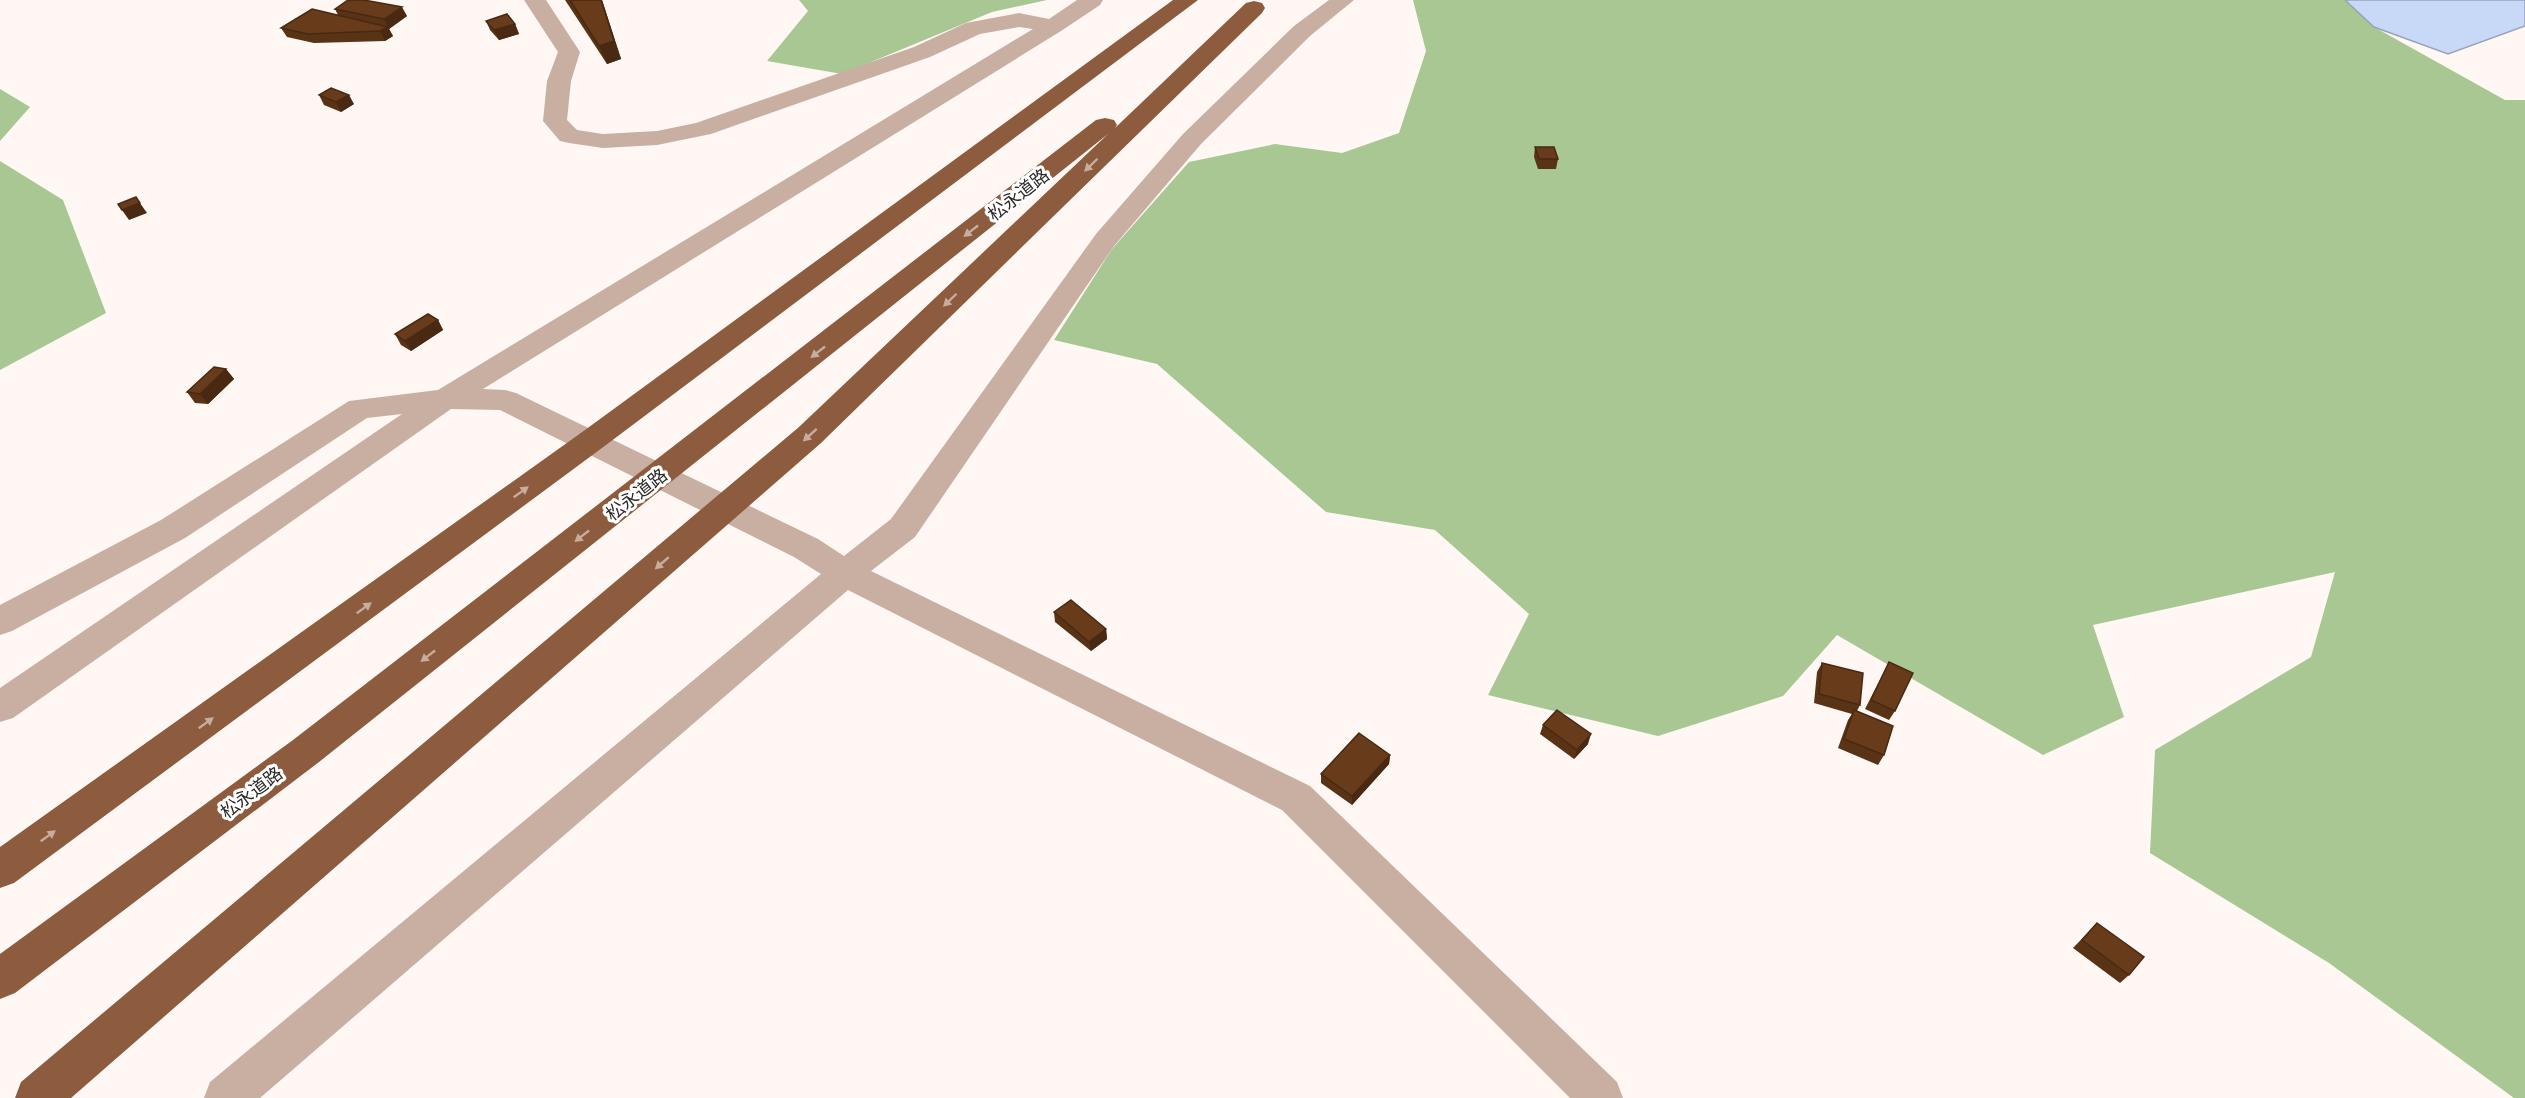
<svg xmlns="http://www.w3.org/2000/svg" width="2525" height="1098" font-family="'Open Sans','Noto Sans JP',sans-serif">
<rect width="100%" height="100%" fill="#fef7f3"/>
<g fill="#a8c792">
<polygon points="799,0 1047,0 992,12 842,74 767,61 808,11"/>
<polygon points="1413,0 2345,0 2374,27 2505,100 2525,100 2525,1098 2514,1098 2329,963 2150,853 2155,750 2311,657 2335,572 2093,625 2124,717 2043,755 1837,635 1783,696 1658,736 1488,695 1529,614 1435,530 1326,512 1157,364 1054,340 1112,249 1189,162 1275,144 1342,153 1399,133 1426,51"/>
<polygon points="0,89 30,107 0,141"/>
<polygon points="0,161 63,200 106,313 0,370"/>
</g>
<polygon fill="#c8d9f8" stroke="#99a4b9" stroke-width="1.5" points="2345,0 2525,0 2525,26 2448,54 2374,27"/>
<g fill="none" stroke-linecap="round" stroke-linejoin="round">
<polygon fill="#c9afa1" fill-rule="evenodd" points="524,0 546,0 580,52 571,81 567,120 577,130 603,134 657,131 696,123 914,47 966,23 1019,13 1049,19 1077,0 1103,0 1100,5 1061,31 483,389 505,390 516,393 818,539 844,556 891,519 1096,234 1183,134 1294,26 1329,0 1354,0 1310,36 1201,144 1114,246 915,537 871,571 1310,786 1617,1082 1623,1098 1570,1098 1282,810 848,590 260,1098 204,1098 210,1082 821,574 794,557 500,410 451,409 13,718 0,722 0,688 402,414 367,418 185,538 12,631 0,635 0,605 161,520 349,401 438,390 1033,29 1019,27 980,34 930,57 711,134 657,145 603,148 569,143 560,141 543,121 547,81 558,52"/>
<g fill="#8d5b3e" fill-rule="evenodd">
<polygon points="1173,0 1198,0 606,445 14,883 0,888 0,847 585,430"/>
<polygon points="1254,1 1262,3 1265,8 1262,13 821,443 71,1098 15,1098 21,1082 799,427 1108,134 319,762 15,993 0,999 0,954 293,740 1096,120 1105,118 1114,120 1117,125 1115,128 1246,3"/>
</g>
</g>
<g fill="#593316">
<polygon points="565,0 602,0 621,59 607,64"/>
<polygon points="335,9 407,16 389,29 393,36 385,41 314,43 287,37 281,28 338,15"/>
<polygon points="486,21 515,24 519,34 499,40 490,30"/>
<polygon points="319,95 354,104 341,112 324,105"/>
<polygon points="1535,147 1558,159 1556,169 1538,169 1534,157"/>
<polygon points="438,320 443,330 411,351 401,345 395,334"/>
<polygon points="226,369 234,379 208,404 195,403 187,392"/>
<polygon points="1054,612 1106,629 1107,639 1091,651 1055,622"/>
<polygon points="1889,662 1895,711 1889,720 1865,709"/>
<polygon points="1822,663 1860,705 1857,711 1884,755 1878,765 1838,748 1848,720 1852,714 1814,703 1817,672"/>
<polygon points="1543,725 1588,744 1574,759 1540,734"/>
<polygon points="1390,755 1389,764 1352,805 1321,783 1321,774"/>
<polygon points="2097,923 2129,975 2120,983 2073,948"/>
</g>
<g fill="#492912">
<polygon points="601,0 602,0 621,59 607,64 599,46"/>
<polygon points="402,7 407,16 389,29 393,36 385,41 380,31 388,27 384,19"/>
<polygon points="515,24 519,34 499,40 494,30"/>
<polygon points="349,95 354,104 341,112 336,102"/>
<polygon points="140,203 147,213 129,220 122,210"/>
<polygon points="438,320 443,330 411,351 405,341"/>
<polygon points="226,369 234,379 208,404 200,394"/>
<polygon points="1106,629 1107,639 1091,651 1089,642"/>
<polygon points="1591,734 1588,744 1574,759 1577,750"/>
<polygon points="1390,755 1389,764 1352,805 1352,796"/>
</g>
<g fill="#683b1a" stroke="#492912" stroke-width="1.5">
<polygon points="348,0 364,0 402,7 384,19 335,9"/>
<polygon points="570,0 601,0 614,41 599,46"/>
<polygon points="312,9 388,27 380,31 308,34 281,28"/>
<polygon points="507,14 515,24 494,30 486,21"/>
<polygon points="331,88 349,95 336,102 319,95"/>
<polygon points="1535,147 1554,147 1558,159 1539,159"/>
<polygon points="136,197 140,203 122,210 118,204"/>
<polygon points="428,314 438,320 405,341 395,334"/>
<polygon points="214,367 226,369 200,394 187,392"/>
<polygon points="1071,600 1106,629 1089,642 1054,612"/>
<polygon points="1889,662 1913,673 1895,711 1871,700"/>
<polygon points="1822,663 1863,673 1860,705 1819,694"/>
<polygon points="1557,710 1591,734 1577,750 1543,725"/>
<polygon points="1854,710 1893,726 1884,755 1844,739"/>
<polygon points="1359,733 1390,755 1352,796 1321,774"/>
<polygon points="2097,923 2144,957 2129,975 2082,940"/>
</g>
<defs><path id="oneway-solid" d="M-6-.8H1V-3.2L6.5 0L1 3.2V.8H-6Z" transform="scale(1.5)"/></defs>
<g fill="#c6ad9e">
<use href="#oneway-solid" transform="translate(1091 165) rotate(136)"/>
<use href="#oneway-solid" transform="translate(971 231) rotate(142)"/>
<use href="#oneway-solid" transform="translate(950 300) rotate(136)"/>
<use href="#oneway-solid" transform="translate(818 352) rotate(142)"/>
<use href="#oneway-solid" transform="translate(810 435) rotate(138)"/>
<use href="#oneway-solid" transform="translate(521 492) rotate(-36)"/>
<use href="#oneway-solid" transform="translate(582 536) rotate(142)"/>
<use href="#oneway-solid" transform="translate(662 563) rotate(139)"/>
<use href="#oneway-solid" transform="translate(364 608) rotate(-36)"/>
<use href="#oneway-solid" transform="translate(428 656) rotate(142)"/>
<use href="#oneway-solid" transform="translate(206 723) rotate(-36)"/>
<use href="#oneway-solid" transform="translate(48 836) rotate(-36)"/>
</g>
<g text-anchor="middle" dominant-baseline="central" stroke-width="6" stroke-linejoin="round" paint-order="stroke">
<g font-size="18" fill="#2b2927" stroke="#fff">
<text transform="translate(1018 194) rotate(-38)">松永道路</text>
<text transform="translate(636 494) rotate(-38)">松永道路</text>
<text transform="translate(251 792) rotate(-37)">松永道路</text>
</g>
</g>
</svg>
